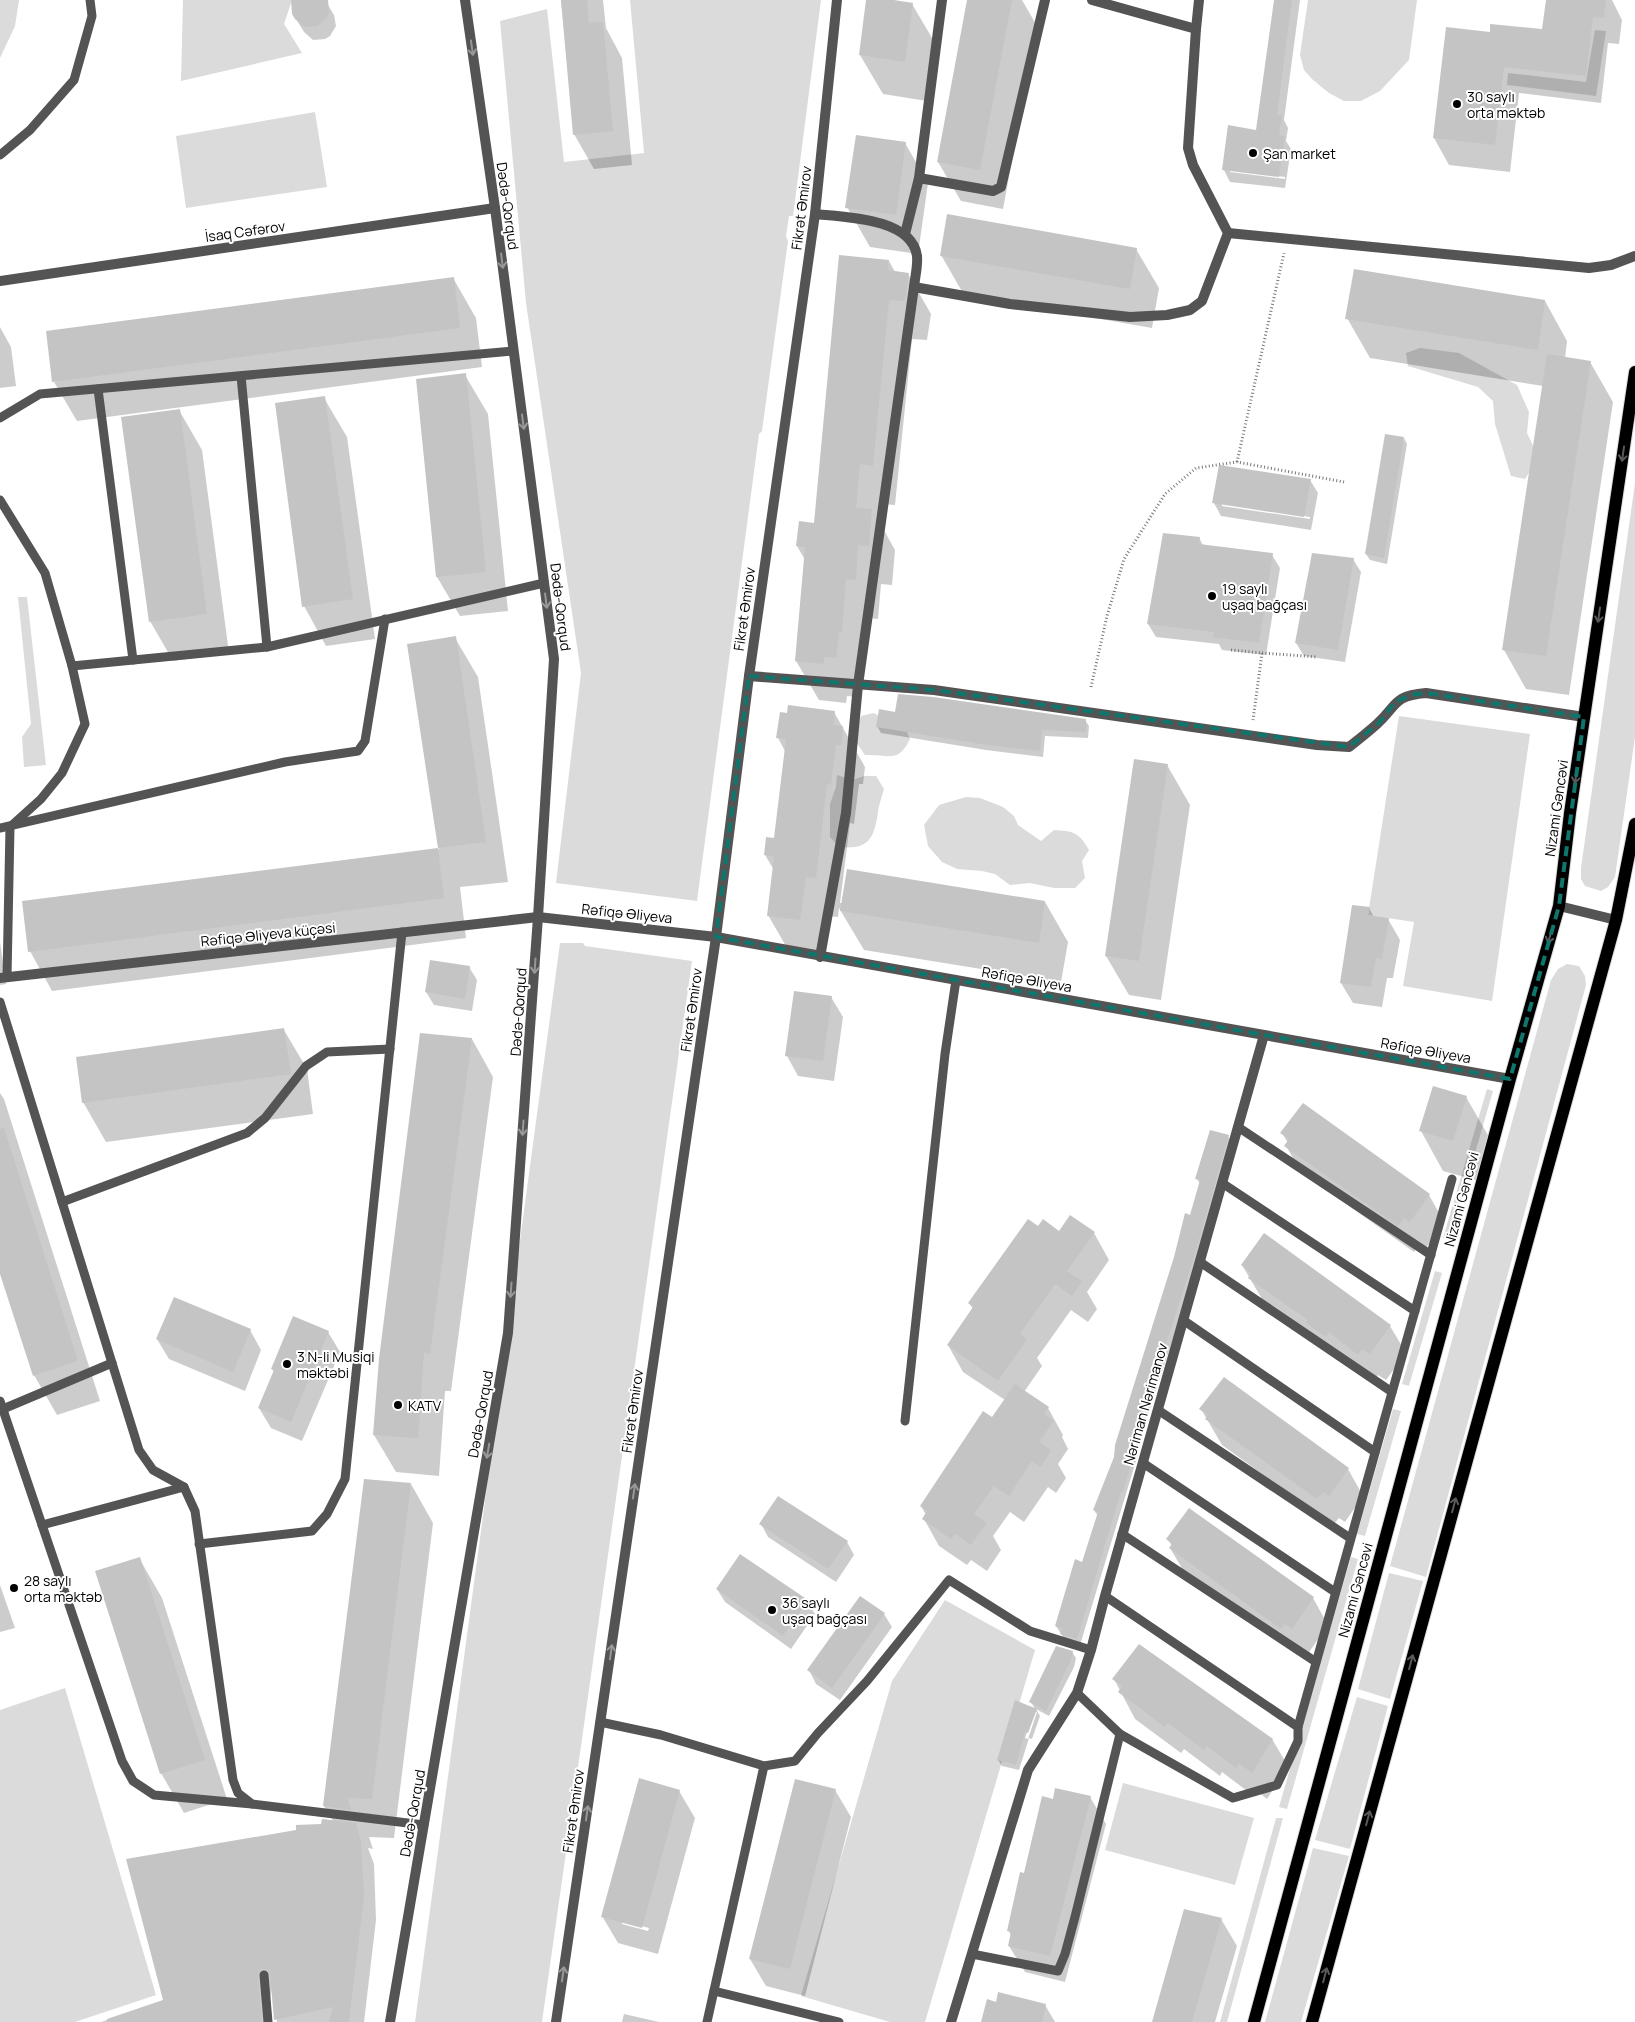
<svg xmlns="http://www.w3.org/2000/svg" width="1635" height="2022" font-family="Manrope,sans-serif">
<rect width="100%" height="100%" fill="#fff"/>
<g fill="#dbdbdb">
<polygon points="0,0 19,0 15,26 0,58"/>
<polygon points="183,0 292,0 284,24 302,53 181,81"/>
<polygon points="630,0 821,0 793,216 789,216 786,236 788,241 762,431 759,434 697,901 556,883 581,673 526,303 500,21 547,9 564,162 644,153"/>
<polygon points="1308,0 1417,0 1409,60 1380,91 1361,101 1344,101 1329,93 1312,79 1304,70 1300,55"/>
<polygon points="1595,30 1606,31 1596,96 1507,85 1508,73 1586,82"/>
<polygon points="315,112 327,187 186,208 176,136"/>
<polygon points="1420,348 1459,353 1517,385 1529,412 1527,433 1536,452 1537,460 1525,479 1511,476 1495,424 1493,401 1478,387 1408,366 1406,353"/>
<polygon points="1635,483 1635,737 1615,877 1608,887 1601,891 1585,886 1581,879 1581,868"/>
<polygon points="18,597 27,597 46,765 24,767 22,737 31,724"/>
<path d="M874,713L883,719L905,727L910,739C898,764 889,754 865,755L854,739L861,716Z"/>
<polygon points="1399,716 1530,734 1492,1001 1403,986 1414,922 1368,915"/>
<path d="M837,775L853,780L864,776H876L884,789C882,796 879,804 878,812C874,839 869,850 839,847L830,837V804L836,787Z"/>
<path d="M966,797L980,798L1003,807L1014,816L1018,825L1041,841L1054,830C1073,831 1079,832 1089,850L1082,861L1085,878L1075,888H1054L1030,883L1010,885L995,874L982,871L957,869L942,862L928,846L924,825L939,805Z"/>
<polygon points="560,943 583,943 585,946 692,961 542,2022 415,2022"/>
<polygon points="1567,964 1579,966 1585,976 1586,985 1426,1577 1390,1566 1551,980 1558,969"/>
<polygon points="1487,1089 1493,1091 1450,1239 1443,1238"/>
<polygon points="1435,1271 1442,1273 1409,1386 1402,1384"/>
<polygon points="1393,1409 1401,1411 1365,1536 1357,1534"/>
<polygon points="1351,1557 1358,1559 1287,1809 1279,1807"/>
<polygon points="1389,1573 1423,1581 1390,1699 1358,1689"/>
<polygon points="945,1600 1035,1650 925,2022 890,2022 801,1996 892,1681"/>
<polygon points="65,1688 156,1995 75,2022 0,2022 0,1710"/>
<polygon points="1357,1697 1388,1706 1350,1849 1315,1840"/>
<polygon points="1123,1783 1254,1818 1235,1885 1105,1850"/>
<polygon points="1276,1818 1283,1818 1227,2022 1220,2022"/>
<polygon points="1313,1848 1349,1856 1301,2022 1265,2022"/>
</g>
<g fill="#0003" fill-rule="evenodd">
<polygon points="296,0 325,0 334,15 336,26 330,36 325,39 313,40 304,32 296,19"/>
<polygon points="561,0 603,0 606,28 622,58 632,165 594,169 574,134"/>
<polygon points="867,0 885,0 912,4 935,43 927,101 883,94 860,55"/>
<polygon points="969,0 1022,0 1037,26 1003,209 961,201 938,162"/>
<path d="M1275,0H1300L1284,120L1288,128L1286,141L1291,149L1285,188L1230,182L1224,170L1257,132ZM1230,170L1285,177V179L1230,172Z"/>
<polygon points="1547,0 1612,0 1622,20 1619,44 1608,43 1601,103 1519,93 1510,172 1449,165 1434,138 1491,33 1543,31"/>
<polygon points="905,143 928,183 918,254 870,247 847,207"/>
<polygon points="1136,249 1159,288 1152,328 964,295 941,255"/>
<polygon points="889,261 895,272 908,274 931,314 927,340 912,339 895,505 882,504 881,525 895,550 892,585 881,584 878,619 868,618 858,697 847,696 846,703 819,700 796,661 805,560 797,546 815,524"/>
<polygon points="453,278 476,318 482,367 77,421 54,382"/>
<polygon points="1545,301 1567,341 1565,358 1590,362 1613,402 1569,695 1526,689 1504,650 1543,386 1370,358 1347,318"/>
<polygon points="0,327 11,347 16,386 0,388"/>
<polygon points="465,375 488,414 508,611 460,616 437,577"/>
<polygon points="324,398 347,437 375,639 326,646 304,606"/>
<polygon points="179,410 202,450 229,653 173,661 150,621"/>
<polygon points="1404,438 1407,444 1387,564 1370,560 1366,554"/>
<path d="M1310,480L1318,493L1311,530L1221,516L1214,503ZM1222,503L1310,517V519L1222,506Z"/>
<polygon points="1199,538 1203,545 1272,555 1280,568 1266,655 1222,650 1219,644 1156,637 1148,624"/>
<polygon points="1353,559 1361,572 1345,662 1304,656 1296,643"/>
<polygon points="455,638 478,677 508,882 460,887 466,938 52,991 30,951 23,902 439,849 408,645"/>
<polygon points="834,712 865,767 863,784 859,784 854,824 850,823 840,903 1045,902 1068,942 1061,982 864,950 839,908 838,917 828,916 823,959 791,955 768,915 774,870 765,855 775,839 786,753 778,738"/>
<polygon points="896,713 1085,720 1089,726 1088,738 1045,736 1043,757 986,750 881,733 877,726"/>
<polygon points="1167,765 1190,805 1161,1000 1129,995 1106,956"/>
<polygon points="1369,908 1374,917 1388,919 1400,940 1393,978 1387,978 1382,1007 1353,1003 1341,983"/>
<polygon points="0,942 6,984 0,985"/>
<polygon points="431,961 469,967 477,980 472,1011 434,1005 426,992"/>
<polygon points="831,997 843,1017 834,1081 798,1076 787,1056"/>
<polygon points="284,1030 307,1069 313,1114 106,1142 83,1102"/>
<polygon points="472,1039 493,1077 451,1391 445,1391 439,1476 396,1472 374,1435"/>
<polygon points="0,1093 4,1099 100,1401 57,1415 34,1375 0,1270"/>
<polygon points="1466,1097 1489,1137 1476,1180 1443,1171 1421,1131"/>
<polygon points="1282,1133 1429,1195 1444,1222 1426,1248 1420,1243 1414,1252 1301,1172 1286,1146 1288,1143"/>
<polygon points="1228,1136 1231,1142 1196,1268 1144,1427 1136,1461 1080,1645 1065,1640 1056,1626 1083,1563 1098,1516 1094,1510 1115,1457 1191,1217 1200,1184 1197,1179"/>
<polygon points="1039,1228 1060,1233 1094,1233 1109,1260 1087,1292 1097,1309 1088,1322 1071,1310 1037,1358 1042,1366 1024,1392 1048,1408 1063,1435 1062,1437 1068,1449 1058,1464 1066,1478 1056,1493 1048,1487 1024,1522 1010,1512 993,1536 1001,1550 987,1571 971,1560 967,1565 939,1546 924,1519 926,1515 921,1506 992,1419 1005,1400 963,1372 948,1345 973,1309 970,1304"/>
<polygon points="1264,1235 1390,1326 1406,1353 1386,1380 1378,1375 1374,1381 1265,1304 1242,1265"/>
<polygon points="250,1330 261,1350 245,1391 169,1359 157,1339"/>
<polygon points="328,1332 340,1352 302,1441 271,1428 259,1408 274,1372 272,1369"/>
<polygon points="1201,1409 1348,1469 1363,1496 1345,1522 1339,1518 1333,1525 1222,1445"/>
<polygon points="411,1484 433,1523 394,1838 369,1837 373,1849 368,1848 374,1864 376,1920 364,2022 277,2022 272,1989 270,1999 272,2022 101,2022 164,2001 322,1826 333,1821 324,1806"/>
<polygon points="761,1524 847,1542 854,1555 836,1582 768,1537"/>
<polygon points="1168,1539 1313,1598 1328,1625 1307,1655 1301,1650 1297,1655 1186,1575 1170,1548 1172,1546"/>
<polygon points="139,1558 162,1598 227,1799 184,1813 161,1773"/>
<polygon points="0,1585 15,1628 0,1632"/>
<polygon points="717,1589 807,1601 815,1614 791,1649 725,1602"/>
<polygon points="884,1614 892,1627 840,1700 816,1684 809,1670"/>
<path d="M1072,1652L1076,1658L1074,1667L1049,1716L1036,1709L1040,1716L1032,1739L1029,1738L1019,1770L1002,1766L998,1760L1035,1709L1031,1702ZM1034,1712H1037L1028,1739L1025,1738Z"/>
<polygon points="1114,1679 1272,1739 1288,1766 1267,1799 1255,1789 1251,1794 1222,1772 1220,1776 1184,1749 1181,1753 1135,1719"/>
<polygon points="835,1790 851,1817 805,1996 766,1986 750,1959"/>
<path d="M679,1791L695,1818L658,1954L618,1943L602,1916ZM622,1921L649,1928L648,1931L622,1924Z"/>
<polygon points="1090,1797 1106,1824 1065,1982 1025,1972 1009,1946 1011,1936 1009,1931 1054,1800"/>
<polygon points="1221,1919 1237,1946 1215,2022 1153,2022"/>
<polygon points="997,2003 1045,2005 1055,2022 983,2022"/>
<polygon points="624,2014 659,2022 622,2022"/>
</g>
<g fill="#c4c4c4">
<polygon points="291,0 328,0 329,12 327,18 317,26 305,27 295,19 292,14"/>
<polygon points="561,0 587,0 589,23 603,22 613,131 573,135"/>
<polygon points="866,0 894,0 913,3 905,62 859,55"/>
<polygon points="967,0 1012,0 980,170 937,162"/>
<polygon points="1274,0 1292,0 1277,115 1282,115 1279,135 1285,136 1279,177 1222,170 1228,125 1256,130"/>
<polygon points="1546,0 1606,0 1604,18 1593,17 1586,76 1504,67 1495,145 1433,138 1446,27 1490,32 1490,24 1542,29"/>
<polygon points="856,135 906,142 896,215 845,208"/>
<polygon points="947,214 1137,248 1130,289 940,256"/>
<polygon points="839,255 889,260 888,270 909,273 905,301 889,300 873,466 860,464 856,508 872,509 869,546 858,545 856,580 846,579 842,632 839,632 836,658 824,657 824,664 795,661 805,547 796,546 799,521 814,523"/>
<polygon points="1354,269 1545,300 1538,350 1345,319"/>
<polygon points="454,277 460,328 52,382 46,331"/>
<polygon points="1547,354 1591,361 1546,656 1502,650"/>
<polygon points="466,373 486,572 436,577 416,379"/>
<polygon points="325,396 353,599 302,607 275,403"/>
<polygon points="180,409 207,614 149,622 121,417"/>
<polygon points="1385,434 1404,437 1384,558 1365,554"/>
<polygon points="1219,465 1311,479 1304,517 1212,503"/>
<polygon points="1163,533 1200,537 1199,544 1273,553 1259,643 1213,637 1214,632 1147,624"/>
<polygon points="1312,553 1354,558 1338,650 1295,643"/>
<polygon points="456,636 486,842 438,848 407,644"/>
<polygon points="898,694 933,697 1086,719 1086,732 1042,730 1040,751 981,744 876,727 879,709 895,712"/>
<polygon points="788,705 835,711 833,725 843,726 841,745 836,745 831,785 827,784 816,878 806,877 800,920 767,916 774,856 764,855 766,837 774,838 786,739 776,738 780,712 787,713"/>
<polygon points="1134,759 1168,764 1139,961 1105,956"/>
<polygon points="438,848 444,898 28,952 22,901"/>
<polygon points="847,869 1045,901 1039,943 840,911"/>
<polygon points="1352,905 1370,907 1368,915 1389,918 1382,959 1376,958 1371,987 1340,983"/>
<polygon points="430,960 470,966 465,999 425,992"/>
<polygon points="794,991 832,996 823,1061 785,1056"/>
<polygon points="284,1028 291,1074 82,1103 76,1057"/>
<polygon points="420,1033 472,1038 430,1354 424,1353 418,1438 373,1435 379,1359"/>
<polygon points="1433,1086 1467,1096 1453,1141 1419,1131"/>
<polygon points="1303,1103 1430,1194 1410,1222 1404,1218 1398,1226 1284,1146 1289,1139 1280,1133"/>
<polygon points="4,1128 78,1361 33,1376 0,1274 0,1129"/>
<polygon points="1210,1130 1229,1135 1193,1261 1141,1420 1139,1436 1123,1492 1121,1492 1107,1538 1077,1639 1060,1634 1062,1628 1055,1626 1075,1559 1082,1562 1098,1512 1093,1510 1114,1457 1115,1445 1174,1257 1185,1213 1190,1215 1200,1180 1195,1179"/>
<polygon points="1070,1215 1095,1232 1067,1271 1082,1281 1072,1296 1055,1284 1020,1334 1027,1339 998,1381 947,1345 973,1307 968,1303 1028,1219 1038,1226 1043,1219 1059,1231"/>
<polygon points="1264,1233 1391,1325 1370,1354 1362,1349 1358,1355 1329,1332 1326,1337 1306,1323 1308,1320 1248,1278 1251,1273 1241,1265"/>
<polygon points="174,1297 251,1329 233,1372 156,1339"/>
<polygon points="293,1316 329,1331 291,1422 258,1408 274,1370 271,1369"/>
<polygon points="1224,1377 1349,1468 1329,1496 1323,1492 1317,1499 1205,1419 1208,1415 1199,1409"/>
<polygon points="1015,1384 1049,1407 1044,1414 1054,1421 1039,1442 1051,1450 1041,1467 1032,1461 1009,1496 994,1486 974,1514 987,1523 971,1545 955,1534 951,1539 922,1519 927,1511 920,1506 983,1411 992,1417"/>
<polygon points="364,1479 411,1483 372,1799 348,1798 351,1810 323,1806"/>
<polygon points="778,1496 848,1541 828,1569 759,1524"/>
<polygon points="1189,1508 1314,1597 1292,1629 1285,1624 1281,1629 1169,1548 1172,1544 1166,1539"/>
<polygon points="740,1554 808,1600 783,1636 716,1589"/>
<polygon points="140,1557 205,1760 160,1774 95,1571"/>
<polygon points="860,1596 885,1613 832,1688 807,1670"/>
<polygon points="1139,1644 1273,1739 1252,1773 1239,1763 1236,1768 1207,1746 1204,1750 1168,1723 1165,1727 1118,1692 1122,1686 1112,1679"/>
<polygon points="1056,1646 1073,1651 1071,1660 1046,1711 1029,1702"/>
<polygon points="1015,1700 1037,1709 1028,1733 1025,1732 1016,1765 997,1760"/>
<polygon points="639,1778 680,1790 642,1928 601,1917"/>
<polygon points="795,1779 836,1789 790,1969 749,1959"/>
<polygon points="1055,1788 1091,1796 1050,1956 1008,1946 1011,1932 1007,1931 1020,1872 1024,1873 1042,1796 1053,1799"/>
<polygon points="322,1819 356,1823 361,1841 364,1896 349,2022 329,2022 333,2007 274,2020 270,1974 269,1971 264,1969 260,1970 258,1976 262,2022 107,2022 107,2019 163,2000 126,1859 296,1830 296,1825 321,1824"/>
<polygon points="1184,1909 1222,1918 1192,2022 1152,2022"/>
<polygon points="998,1992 1046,2004 1042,2022 981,2022 987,1999 996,2002"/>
</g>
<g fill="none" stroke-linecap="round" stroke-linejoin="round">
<defs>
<g id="primary">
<polyline points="1254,2022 1510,1079 1559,906 1570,813 1635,372"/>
<polyline points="1312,2022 1616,920 1635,824"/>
</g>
</defs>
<use href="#primary" stroke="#dbdbdb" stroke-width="14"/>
<g stroke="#767676" stroke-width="3" stroke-dasharray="1 2.5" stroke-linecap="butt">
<polyline points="1237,462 1284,253"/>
<polyline points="1231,650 1262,653 1253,720"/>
<polyline points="1262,653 1317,657"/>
<polyline points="1091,687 1107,616 1124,559 1165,494 1196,468 1237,462 1344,482"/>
</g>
<g stroke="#545454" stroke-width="9">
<polyline points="0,155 30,130 74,80 92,16 90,0"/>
<polyline points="241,376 267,647"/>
<polyline points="98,389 133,660"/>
<polyline points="0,418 40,394 513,351"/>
<polyline points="0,500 45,573 72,666 85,724 62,773 41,799 10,827 7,977"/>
<polyline points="72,666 267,647 544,583"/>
<polyline points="0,828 285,762 358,751 365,741 385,619"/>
<polyline points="0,1002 139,1450 153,1470 184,1487 195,1511 233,1780 238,1793 252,1804 424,1825"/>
<polyline points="1238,1127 1431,1255"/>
<polyline points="1222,1183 1415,1311"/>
<polyline points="62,1202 247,1133 265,1118 306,1066 327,1052 390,1049"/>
<polyline points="1200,1262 1392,1392"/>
<polyline points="1183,1320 1375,1452"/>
<polyline points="0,1401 122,1761 133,1781 154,1795 252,1804"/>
<polyline points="3,1409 112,1363"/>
<polyline points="1158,1410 1350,1538"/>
<polyline points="905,1421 945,1054 956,980"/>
<polyline points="1143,1463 1335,1592"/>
<polyline points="42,1525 184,1487"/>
<polyline points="1122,1534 1316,1662"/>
<polyline points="199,1544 312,1531 327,1514 345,1479 402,932"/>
<polyline points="1077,1693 1120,1734 1233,1798 1277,1785 1298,1741 1298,1727 1105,1596"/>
<polyline points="600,1722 661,1735 764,1766 707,2022"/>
<polyline points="1298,1727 1452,1179"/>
<polyline points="764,1766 795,1761 818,1733 867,1681 949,1580 1030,1631 1091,1650"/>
<polyline points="972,1954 1058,1971 1065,1954 1075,1917 1120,1734"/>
<polyline points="264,1975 268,2022"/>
<polyline points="714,1991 839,2022"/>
</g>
<g stroke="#545454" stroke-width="10">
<polyline points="1196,29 1199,0"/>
<polyline points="919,178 993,191 1001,187 1045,0"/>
<path d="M815,214C844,217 912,218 917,256C918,266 915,277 914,287"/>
<polyline points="1228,233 1589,268 1611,265 1635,256"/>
<polyline points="905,234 919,178 942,0"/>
<polyline points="0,281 495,208"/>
<path d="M749,676L934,690L1317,745L1349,747C1358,740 1368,732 1377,724C1398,705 1392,696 1426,693L1584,717"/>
<polyline points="1559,906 1616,920"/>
<polyline points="820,957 846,813 858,685 914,287 1010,304 1130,317 1167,315 1190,310 1202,301 1228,233 1193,165 1188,148 1196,29 1092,0"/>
<polyline points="0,978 538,917 716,937 1510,1079"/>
<polyline points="390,2022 508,1333 538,917 554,659 495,208 465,0"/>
<polyline points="556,2022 716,937 749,676 815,214 837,0"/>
<polyline points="951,2022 1028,1770 1077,1693 1091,1650 1105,1596 1264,1035"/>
</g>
<use href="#primary" stroke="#000" stroke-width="12"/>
</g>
<defs><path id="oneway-shaft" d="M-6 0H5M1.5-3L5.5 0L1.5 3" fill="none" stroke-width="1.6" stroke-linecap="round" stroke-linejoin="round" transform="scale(1.25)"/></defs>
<g stroke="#989898">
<use href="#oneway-shaft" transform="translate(472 48) rotate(82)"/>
<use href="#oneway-shaft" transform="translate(502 261) rotate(83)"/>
<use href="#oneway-shaft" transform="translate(523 422) rotate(82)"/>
<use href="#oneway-shaft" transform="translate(546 601) rotate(83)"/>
<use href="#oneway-shaft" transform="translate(535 966) rotate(94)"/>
<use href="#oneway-shaft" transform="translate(523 1128) rotate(94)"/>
<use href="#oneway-shaft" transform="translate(511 1290) rotate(94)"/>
<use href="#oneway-shaft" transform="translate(488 1451) rotate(100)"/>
<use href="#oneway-shaft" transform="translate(634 1491) rotate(-82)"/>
<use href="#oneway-shaft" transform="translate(611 1652) rotate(-82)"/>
<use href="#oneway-shaft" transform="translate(587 1813) rotate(-82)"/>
<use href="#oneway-shaft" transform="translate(563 1974) rotate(-82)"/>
</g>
<g stroke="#595959">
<use href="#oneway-shaft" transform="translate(1623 454) rotate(98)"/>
<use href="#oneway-shaft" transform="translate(1599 615) rotate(98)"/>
<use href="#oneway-shaft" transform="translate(1576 776) rotate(98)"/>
<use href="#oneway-shaft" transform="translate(1550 936) rotate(106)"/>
<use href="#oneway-shaft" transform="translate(1454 1505) rotate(-75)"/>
<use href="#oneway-shaft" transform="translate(1411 1662) rotate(-75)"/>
<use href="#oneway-shaft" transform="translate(1368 1818) rotate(-75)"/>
<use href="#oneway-shaft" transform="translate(1325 1975) rotate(-75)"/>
</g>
<path fill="none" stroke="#0f766e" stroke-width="4" stroke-dasharray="10 6" stroke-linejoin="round" d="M749,676L934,690L1349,747L1379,723L1395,702L1411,695L1426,693L1584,717L1559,906L1510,1079L716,937Z"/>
<g fill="#000" stroke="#fff" stroke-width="2">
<circle cx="1457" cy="104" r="5"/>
<circle cx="1253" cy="153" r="5"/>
<circle cx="1212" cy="596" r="5"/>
<circle cx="287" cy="1364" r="5"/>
<circle cx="398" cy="1405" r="5"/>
<circle cx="14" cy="1588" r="5"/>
<circle cx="772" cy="1610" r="5"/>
</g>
<g text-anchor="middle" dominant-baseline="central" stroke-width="4" stroke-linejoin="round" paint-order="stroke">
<g font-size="14" fill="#000" stroke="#fff" text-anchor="start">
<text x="1467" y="96">30 saylı<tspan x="1467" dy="16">orta məktəb</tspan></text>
<text x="1263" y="153">Şan market</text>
<text x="1222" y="588">19 saylı<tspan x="1222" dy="16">uşaq bağçası</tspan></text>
<text x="297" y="1356">3 N-li Musiqi<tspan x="297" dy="16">məktəbi</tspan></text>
<text x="408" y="1405">KATV</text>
<text x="24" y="1580">28 saylı<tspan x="24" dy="16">orta məktəb</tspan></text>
<text x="782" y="1602">36 saylı<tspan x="782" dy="16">uşaq bağçası</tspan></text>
</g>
<g font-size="14" fill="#000" stroke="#fff">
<text transform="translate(508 206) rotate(82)">Dədə-Qorqud</text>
<text transform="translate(801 208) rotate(-83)">Fikrət Əmirov</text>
<text transform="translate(245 231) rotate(-8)">İsaq Cəfərov</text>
<text transform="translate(561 607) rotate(83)">Dədə-Qorqud</text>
<text transform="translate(744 609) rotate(-82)">Fikrət Əmirov</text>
<text transform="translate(1556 808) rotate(-82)">Nizami Gəncəvi</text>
<text transform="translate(627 913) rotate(6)">Rəfiqə Əliyeva</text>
<text transform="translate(268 934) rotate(-6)">Rəfiqə Əliyeva küçəsi</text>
<text transform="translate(1027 979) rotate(10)">Rəfiqə Əliyeva</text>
<text transform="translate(691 1010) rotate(-82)">Fikrət Əmirov</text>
<text transform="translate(518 1012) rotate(-86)">Dədə-Qorqud</text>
<text transform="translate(1426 1050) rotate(10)">Rəfiqə Əliyeva</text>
<text transform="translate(1461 1199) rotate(-75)">Nizami Gəncəvi</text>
<text transform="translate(1145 1404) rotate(-74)">Nəriman Nərimanov</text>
<text transform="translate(632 1411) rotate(-82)">Fikrət Əmirov</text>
<text transform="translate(480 1414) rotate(-80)">Dədə-Qorqud</text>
<text transform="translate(1355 1590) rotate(-75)">Nizami Gəncəvi</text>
<text transform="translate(573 1811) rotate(-82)">Fikrət Əmirov</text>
<text transform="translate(412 1813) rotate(-80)">Dədə-Qorqud</text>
</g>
</g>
</svg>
